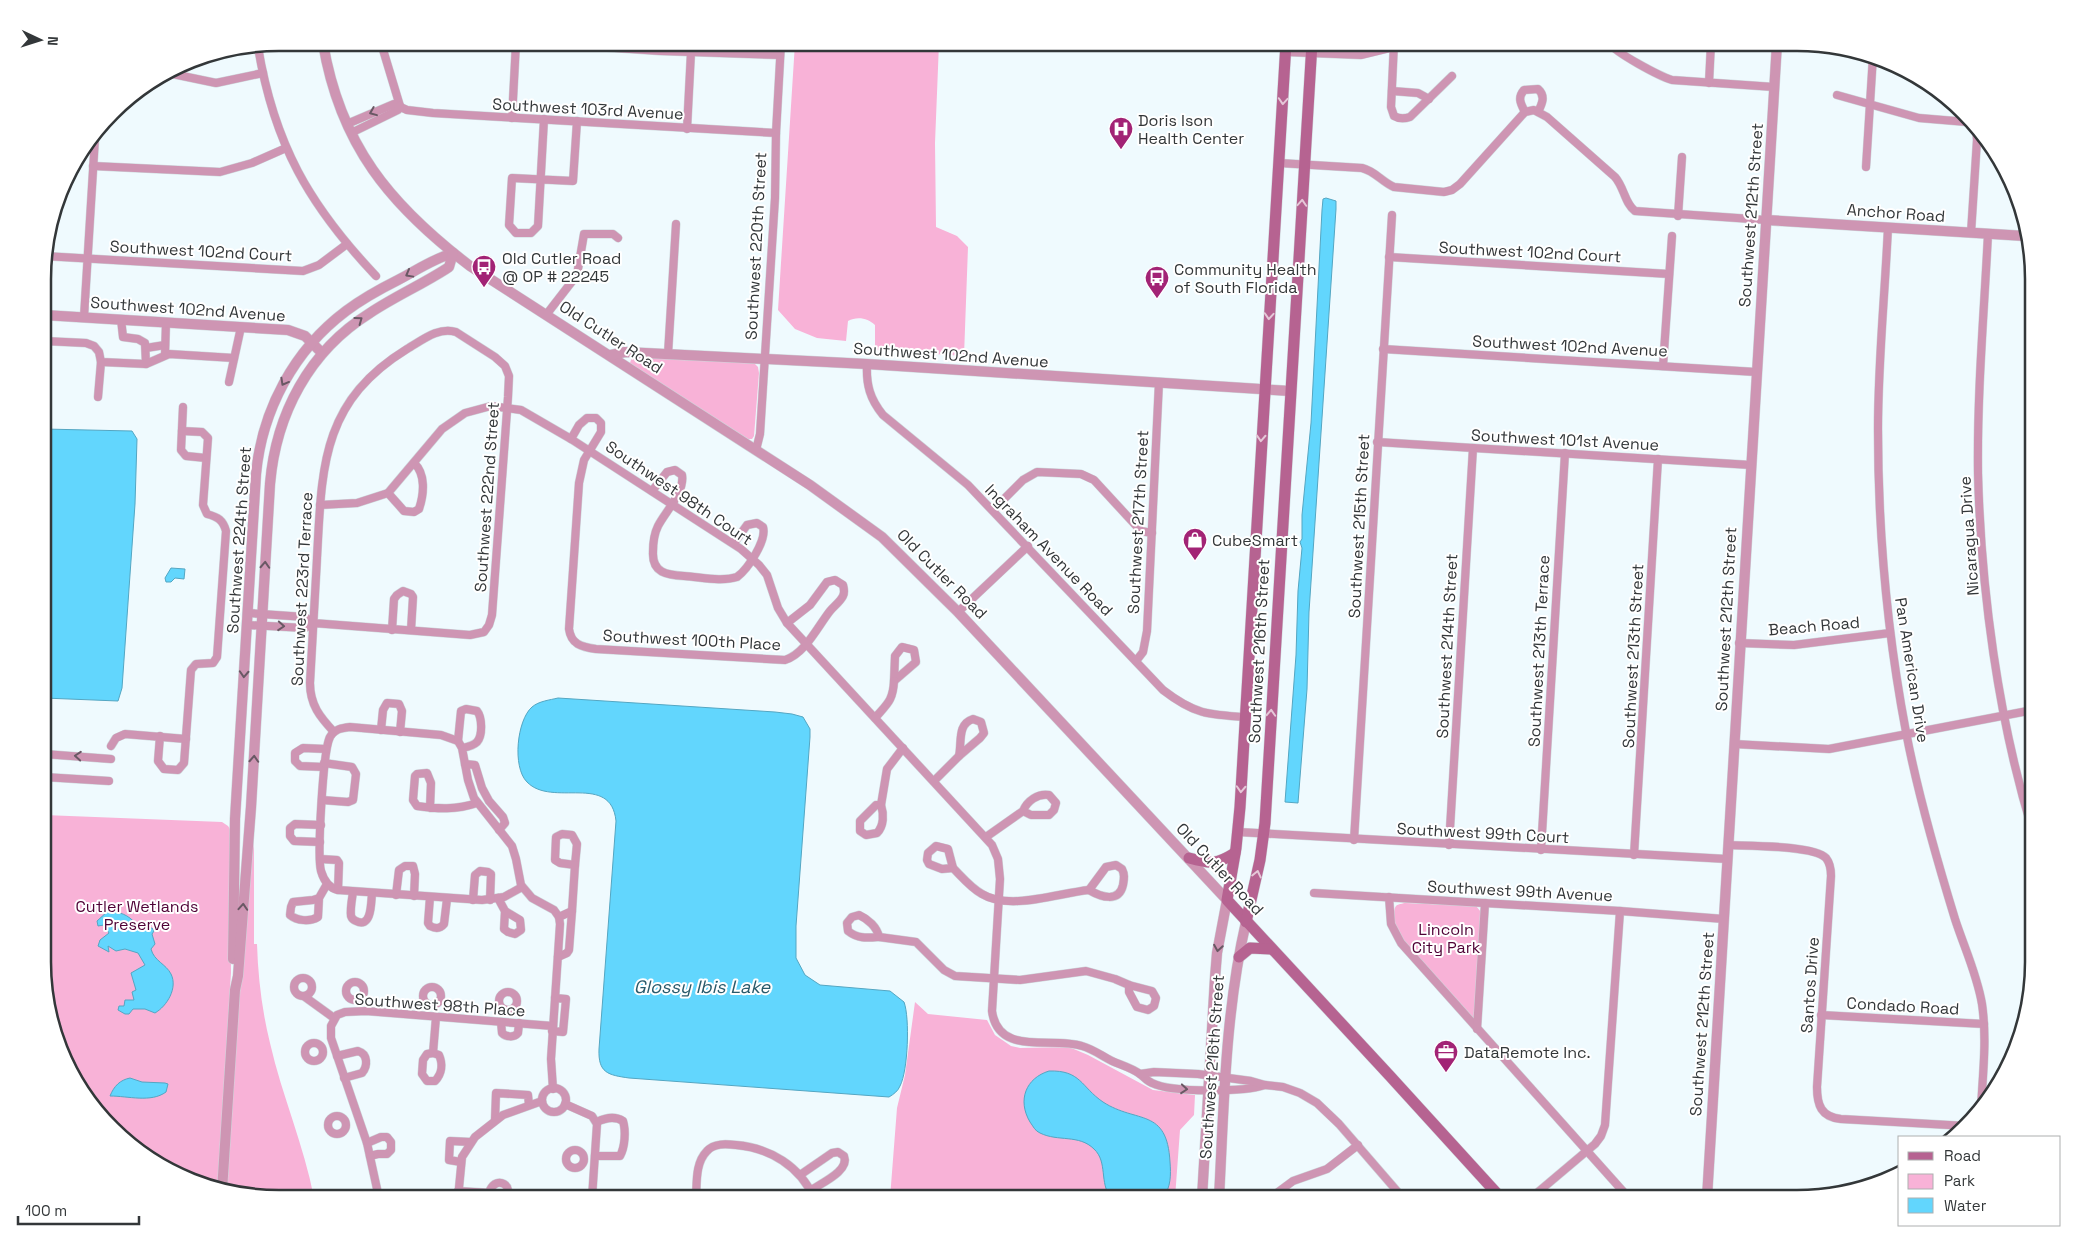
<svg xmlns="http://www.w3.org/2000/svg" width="2076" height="1241" font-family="'Space Grotesk',sans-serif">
<rect width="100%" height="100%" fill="#effafe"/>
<g fill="#f8b2d7">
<path d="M795,43H939L935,143L936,227L957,236L968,247L964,356L875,350V325C868,318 857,316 848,321L846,341L817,338L795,329L778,310Z"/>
<polygon points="632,357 754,363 758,367 759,373 754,436 752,439 748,439 633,366 630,363"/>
<polygon points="44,815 222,822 228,826 230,829 231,973 218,1190 160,1167 82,1093 44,993"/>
<path d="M254,840V944H257C258,977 262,1011 270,1043C282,1096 304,1145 314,1198H279L227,1192L239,978Z"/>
<path d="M1405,903L1476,906L1481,912L1475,1020L1399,935C1396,928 1390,911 1397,905C1397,905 1404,903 1405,903Z"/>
<polygon points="915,1002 928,1014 987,1020 995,1035 1011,1046 1020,1048 1069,1047 1088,1055 1153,1090 1195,1095 1194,1115 1180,1130 1175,1198 890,1198 897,1108 905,1075"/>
</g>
<g fill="#62d6fd" stroke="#54a6c2">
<polygon points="1326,198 1336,201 1336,209 1309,612 1307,689 1298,803 1285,802 1296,655 1298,591 1302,548 1300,542 1302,539 1302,515 1311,423 1322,210 1323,199"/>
<polygon points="44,429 132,431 137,439 135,504 122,688 118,701 44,698"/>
<polygon points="171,568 185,569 184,579 175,578 171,582 166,582 165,578"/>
<path d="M558,698L775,712L792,714L803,717L810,729V737L796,926V958L805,975L820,985L890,991L904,1002C910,1018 908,1071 900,1086C898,1091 894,1094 889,1097L629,1078C608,1075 598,1073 599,1049L616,821C611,772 552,808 527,782C512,767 517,720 532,707C539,701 550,700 558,698Z"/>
<path d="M108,911C126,913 129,916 141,929L152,928L154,931L152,934L155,944L151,949C154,961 166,964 171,974C178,988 167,1006 155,1013L145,1009H133L129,1014H125L118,1010L119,1006H124L125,1000H134L132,992L136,990L131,973L145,965L138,953L125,949L116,951L108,946L109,952L98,946L100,940L109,933L104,925L98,926L97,921Z"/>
<path d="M1049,1071C1081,1070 1081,1087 1103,1102C1137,1124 1167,1107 1170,1162C1171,1175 1171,1187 1163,1198H1111C1099,1183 1108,1162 1094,1149C1079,1134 1058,1142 1040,1133C1035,1131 1033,1126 1030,1122C1017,1100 1026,1078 1049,1071Z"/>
<path d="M130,1078L142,1082L165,1083L168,1084L166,1092C151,1103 128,1096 110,1096C114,1086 120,1080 130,1078Z"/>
</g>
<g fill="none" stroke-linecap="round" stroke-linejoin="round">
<defs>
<g id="minor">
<polyline points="381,43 400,106"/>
<polyline points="539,43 660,51 780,55"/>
<polyline points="757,43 781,44"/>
<polyline points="1332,43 1390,47"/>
<path d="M1394,43L1391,107L1394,116C1399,119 1404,119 1410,117L1452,76"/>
<path d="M1609,43C1616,53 1659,76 1672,80L1774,87"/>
<polyline points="673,46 673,43"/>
<path d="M258,47C274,144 309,205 376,276"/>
<polyline points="1286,52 1361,55 1394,47"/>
<polyline points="168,73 216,83 263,73"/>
<polyline points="1709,83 1711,43"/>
<polyline points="1392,91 1418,93 1429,99"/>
<path d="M1837,95L1919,118L1967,122C1975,125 1977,132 1977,140L1971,233"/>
<path d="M1525,112C1521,104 1517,98 1524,90L1538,89C1546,96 1542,104 1538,112"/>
<polyline points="512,118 516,43"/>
<polyline points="544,119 538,226 531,233 516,233 509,225 512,178 573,181 577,121"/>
<polyline points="347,124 394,104 407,110 433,113 776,133"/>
<polyline points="687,129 691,52"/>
<polyline points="351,133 398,110 400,106"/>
<path d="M1279,163L1362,168C1375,171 1382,182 1394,187L1444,192L1452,190L1460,184L1525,112L1534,110L1547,117L1615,177C1624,187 1625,204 1635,211L1766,220"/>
<polyline points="93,166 220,172 252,163 286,148"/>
<polyline points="1866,167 1873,56"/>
<polyline points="1678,216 1682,157"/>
<path d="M1888,227C1885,294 1878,361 1878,429C1878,531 1887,632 1906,732C1918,795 1936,857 1955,919C1964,947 1977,974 1982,1004C1987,1038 1983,1073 1981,1107"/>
<path d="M1988,234C1984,314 1977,393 1978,473C1981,590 1998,719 2033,832"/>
<polyline points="44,256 303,271 319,265 347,244"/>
<polyline points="1389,257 1669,274"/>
<polyline points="546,315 577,275 584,234 613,234 618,238"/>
<polyline points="84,317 95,138"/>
<polyline points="121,319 123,337 138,339 145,343 146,364"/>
<polyline points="44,341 86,343 94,346 99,352 101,362 146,364 169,354 234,358"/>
<polyline points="146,348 165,345"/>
<polyline points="1383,349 1756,372"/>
<polyline points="668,354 676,224"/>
<polyline points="165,355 166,322"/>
<path d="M867,364C866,385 870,399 883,415L968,485L1163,690C1194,714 1208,715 1246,717"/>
<polyline points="1663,366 1672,236"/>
<polyline points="229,382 241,327"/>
<polyline points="98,397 101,362"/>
<polyline points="183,407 181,450 186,456 206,458"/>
<path d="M571,439L579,425L587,418H596L601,423V432L584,460L579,483L569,629C571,644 581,647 596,649L785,660C805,654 818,626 830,611C834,606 840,602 843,596C845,592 844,589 843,585L835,580L827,582L810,605L787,623"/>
<polyline points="1377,442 1751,465"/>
<polyline points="756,450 760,434 775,198 776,133 781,43"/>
<path d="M652,491L667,472L675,470L682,475C685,492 665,512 658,526C654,534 653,544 653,552C652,573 667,575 684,576C701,577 721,582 737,577C748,569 767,540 763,527L757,523L747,525L734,543"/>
<path d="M388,493L404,511L414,512L419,509C424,494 426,474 414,463"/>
<path d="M320,505L357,503L388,493L442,429L465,413L491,406L521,410L571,439L741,549L759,565L767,575L778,608L787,623L992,845L998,859L1000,879L992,1011C998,1057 1052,1036 1082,1046C1093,1049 1102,1056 1112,1061C1121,1065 1132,1068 1140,1074C1144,1077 1147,1081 1152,1083C1172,1093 1244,1092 1265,1085"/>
<polyline points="993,510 1023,480 1037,472 1081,474 1094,480 1141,531 1152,533"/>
<polyline points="958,612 1028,546"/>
<polyline points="248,613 305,617 313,623"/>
<path d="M247,625L305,628L313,623L470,635L484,632L489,625L492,615L508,397L509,376L505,366L495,357L456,332C439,326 421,341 407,349C321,402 322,467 317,558C315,600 312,642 310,683C310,705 320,717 334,732"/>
<polyline points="392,630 394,599 397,595 403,591 411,594 413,597 411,630"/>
<polyline points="1739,643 1794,645 1890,633"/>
<polygon points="902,647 914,650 916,662 894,681 895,656"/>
<polyline points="1136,661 1143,652 1147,631 1159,382"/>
<path d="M875,718C887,704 893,701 894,681"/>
<path d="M973,719L981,722L984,733L980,738L959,756C962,742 957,724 973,719Z"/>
<polyline points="381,730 383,710 387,703 399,704 402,711 400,732"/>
<path d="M160,736L158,761L164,769L178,770L184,763L191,670L196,664L213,663L217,657L226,531C223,520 218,517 207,514L203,505L208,438L202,432L182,431"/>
<path d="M458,741L441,735L350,727C342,728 334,729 330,737C323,750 317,856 321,871C324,881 329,888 338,890L482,900L504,897L522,887"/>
<polyline points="1734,744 1829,749 2033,710"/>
<polyline points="111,746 116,738 125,734 186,739"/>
<path d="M462,748C467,747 473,746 477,742C483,735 482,717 477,711L466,709L461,711L458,741L462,748L468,780L474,798L512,846L516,859L521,885L532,898L554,910L559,917"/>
<polyline points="44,754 111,759"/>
<polyline points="465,764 475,765 482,788 489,801 503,817 505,823 499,830"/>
<polyline points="324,767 300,766 295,761 295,753 303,748 326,749"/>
<polyline points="44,777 109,781"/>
<polyline points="934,781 959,756"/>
<polyline points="322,800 348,802 353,800 356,774 352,767 324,763"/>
<path d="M876,805H881C884,814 884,826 877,833L866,835L860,831V821Z"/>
<polyline points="881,805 887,769 903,748"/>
<path d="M430,808L431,783L427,773L417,774L415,776L413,800L417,806C438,809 456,810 477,803"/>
<polyline points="1238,832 1727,859"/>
<polygon points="562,834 572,835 577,844 575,865 560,863 555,860 556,837"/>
<path d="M986,837L1023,811C1027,801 1038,793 1049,795L1056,803L1054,810L1049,815H1031L1023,811"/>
<polyline points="1354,840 1392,215"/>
<polyline points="320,842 294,841 290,836 290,828 295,824 321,825"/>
<polyline points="1449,845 1473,448"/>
<path d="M1728,845C1747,846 1814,845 1826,858C1830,863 1831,870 1831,876L1817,1087C1817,1105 1821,1117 1841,1119L1967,1126"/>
<polygon points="936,846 948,849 953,868 942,869 929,864 927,860 928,853"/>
<polyline points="1541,850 1565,453"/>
<polyline points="1634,855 1658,459"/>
<polyline points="320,859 337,860 339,863 338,890"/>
<path d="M1116,865L1122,869C1125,875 1124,879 1123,885C1119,903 1101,897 1089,890L1106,867Z"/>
<path d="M953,868C962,877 971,888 982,894C1010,911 1058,893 1089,890"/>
<path d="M353,892C352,899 350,909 351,916C352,919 353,920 356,921C372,929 371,902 372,893"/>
<polyline points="1314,893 1620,911 1724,919"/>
<polyline points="396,895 399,870 405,866 413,866 415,874 414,896"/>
<path d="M430,897L428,923L430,926C436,929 440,929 444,924L447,899"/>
<polyline points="1389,897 1391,924 1401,943 1629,1198"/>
<path d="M319,898L313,900L293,902L291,907L290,915C297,921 310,922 318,917L319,898L327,884"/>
<polyline points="498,898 505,911 520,920 521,930 515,934 508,932 504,929 505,911"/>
<polyline points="473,900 475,875 480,871 488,872 491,874 490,900"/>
<path d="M859,915C868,919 877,927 879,937C867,938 858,939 848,931L847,923L852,917Z"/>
<polyline points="879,937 916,942 944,970 955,976 1020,980 1086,971 1115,979 1129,985"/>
<polyline points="558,957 567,953 569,950 572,911"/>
<circle cx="303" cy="987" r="9"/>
<circle cx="355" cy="991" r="9"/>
<polygon points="1129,985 1152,991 1156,998 1154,1006 1148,1010 1137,1007 1129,992"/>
<circle cx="432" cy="996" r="9"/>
<circle cx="508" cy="1001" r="9"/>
<polyline points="305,997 334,1018"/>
<polyline points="1821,1015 1984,1024"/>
<path d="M501,1022L502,1033C506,1037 514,1038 518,1033L519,1023"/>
<polyline points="1477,1029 1485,903"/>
<polyline points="552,1031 563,1032 566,999 555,998"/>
<circle cx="314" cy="1052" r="9"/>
<path d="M433,1053L439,1055C443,1064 442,1074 435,1081H427L422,1074L423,1060L427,1054Z"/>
<polyline points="433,1053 436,1017"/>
<path d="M337,1056L358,1051C368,1054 368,1066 362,1073L344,1078"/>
<polyline points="1140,1074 1154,1072 1198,1074 1251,1081 1265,1085 1283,1087 1300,1093 1317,1103 1339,1124 1403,1198"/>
<circle cx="554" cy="1100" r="12"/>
<polyline points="553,1089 551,1059 560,924 559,917 572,911 575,865"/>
<polyline points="565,1104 592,1116 597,1124 592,1198"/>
<circle cx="337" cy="1125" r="9"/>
<polyline points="495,1120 496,1093 528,1095 529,1105"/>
<polyline points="367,1143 381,1137 387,1137 391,1142 391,1150 387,1154 378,1154 370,1156"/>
<circle cx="575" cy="1159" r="9"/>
<path d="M595,1156H620C625,1147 626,1131 623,1121C615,1116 605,1118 597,1122"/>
<polyline points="461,1162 449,1160 450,1141 471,1142"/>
<path d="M800,1175L832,1153L838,1152L844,1156C850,1171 821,1183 810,1191"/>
<polyline points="458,1191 490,1193"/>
<polyline points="351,1198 357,1196 363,1198"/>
<polyline points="379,1198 367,1143 331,1038 331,1026 337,1015 345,1012 366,1011 553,1026"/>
<polyline points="458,1198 462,1157 475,1137 503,1115 542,1101"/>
<path d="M494,1198L490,1190C497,1175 515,1186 505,1198"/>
<path d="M696,1198C697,1183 695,1163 707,1151C714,1143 726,1144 736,1145C770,1148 800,1166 814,1198"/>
<polyline points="1270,1198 1293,1181 1327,1169 1358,1145"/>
<polyline points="1531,1198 1595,1144 1601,1136 1605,1125 1620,911"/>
</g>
<g id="tertiary">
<path d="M323,43C340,145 390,205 470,266L810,485L882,537L958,612L1227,900L1217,953L1215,978L1202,1198"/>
<polyline points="1766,220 2025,236"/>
<polyline points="44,315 288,330 305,336 322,353"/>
<polyline points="611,355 625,352 867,364 1290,391"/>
<path d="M233,959L235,819L256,474C262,410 294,350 346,311C362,299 380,289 398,280C417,270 433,259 453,253"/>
<path d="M222,1191L235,990L238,976L251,807L270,484C276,414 309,351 370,313C394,297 421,285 446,269L449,267L453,253"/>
<path d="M1219,1198C1224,1105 1225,1013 1246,922"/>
<polyline points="1707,1198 1777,43"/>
</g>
<g id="secondary">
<polyline points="1286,43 1240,807 1236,848 1227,900 1389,1075 1501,1198"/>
<path d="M1189,858C1211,864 1216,865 1235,853"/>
<polyline points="1246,922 1260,860 1265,823 1312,43"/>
<polyline points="1239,957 1250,948 1271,949"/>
</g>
</defs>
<use href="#minor" stroke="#cdd7db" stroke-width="9"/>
<use href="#tertiary" stroke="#cdd7db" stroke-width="11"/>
<use href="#secondary" stroke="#cdd7db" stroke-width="12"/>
<use href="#minor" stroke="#ce95b3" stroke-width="8"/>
<use href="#tertiary" stroke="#ce95b3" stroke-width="10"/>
<use href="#secondary" stroke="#b66391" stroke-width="11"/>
</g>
<defs><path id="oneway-chevron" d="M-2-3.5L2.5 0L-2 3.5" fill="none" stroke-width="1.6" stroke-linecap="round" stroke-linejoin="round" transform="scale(1.25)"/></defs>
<g stroke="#e5c8d8">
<use href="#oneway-chevron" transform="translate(1283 101) rotate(94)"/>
<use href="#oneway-chevron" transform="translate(1302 203) rotate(-86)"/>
<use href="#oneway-chevron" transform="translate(1269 316) rotate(94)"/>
<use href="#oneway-chevron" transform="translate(1261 438) rotate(93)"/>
<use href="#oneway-chevron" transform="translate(1271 713) rotate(-87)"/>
<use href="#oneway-chevron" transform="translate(1241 789) rotate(93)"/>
<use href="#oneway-chevron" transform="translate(1257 874) rotate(-77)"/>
</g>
<g stroke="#695864">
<use href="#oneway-chevron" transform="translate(373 112) rotate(158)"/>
<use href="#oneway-chevron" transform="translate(409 274) rotate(151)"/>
<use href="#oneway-chevron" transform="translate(359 320) rotate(-36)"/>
<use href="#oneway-chevron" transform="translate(284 382) rotate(119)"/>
<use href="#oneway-chevron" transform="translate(265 565) rotate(-87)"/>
<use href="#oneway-chevron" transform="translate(281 626) rotate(4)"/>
<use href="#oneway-chevron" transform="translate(244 674) rotate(93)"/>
<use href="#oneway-chevron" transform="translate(78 756) rotate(-176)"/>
<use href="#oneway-chevron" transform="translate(254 759) rotate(-87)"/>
<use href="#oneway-chevron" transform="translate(243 907) rotate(-86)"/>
<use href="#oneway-chevron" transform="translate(1218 948) rotate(99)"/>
<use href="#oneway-chevron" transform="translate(1184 1089) rotate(5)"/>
</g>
<defs>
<symbol id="hospital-pin" viewBox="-11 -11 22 30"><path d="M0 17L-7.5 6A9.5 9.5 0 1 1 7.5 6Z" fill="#a22375" stroke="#fff"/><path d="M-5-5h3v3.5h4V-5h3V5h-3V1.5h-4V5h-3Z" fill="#fff"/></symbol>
<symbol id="bus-pin" viewBox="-11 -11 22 30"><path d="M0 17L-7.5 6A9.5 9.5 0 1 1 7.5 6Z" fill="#a22375" stroke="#fff"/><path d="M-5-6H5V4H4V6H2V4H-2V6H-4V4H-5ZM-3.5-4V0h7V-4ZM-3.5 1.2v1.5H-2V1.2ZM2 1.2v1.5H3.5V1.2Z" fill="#fff"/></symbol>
<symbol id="shop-pin" viewBox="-11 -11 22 30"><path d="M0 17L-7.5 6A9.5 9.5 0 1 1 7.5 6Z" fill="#a22375" stroke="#fff"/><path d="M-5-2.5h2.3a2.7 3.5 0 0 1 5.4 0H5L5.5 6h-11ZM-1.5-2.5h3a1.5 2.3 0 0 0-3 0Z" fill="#fff"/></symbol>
<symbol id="office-pin" viewBox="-11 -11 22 30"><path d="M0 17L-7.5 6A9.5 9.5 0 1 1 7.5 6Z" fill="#a22375" stroke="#fff"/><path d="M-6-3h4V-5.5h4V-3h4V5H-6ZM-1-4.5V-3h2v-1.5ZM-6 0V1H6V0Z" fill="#fff"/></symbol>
</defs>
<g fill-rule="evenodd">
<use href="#hospital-pin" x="1107" y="115" width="28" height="38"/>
<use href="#bus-pin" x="470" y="253" width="28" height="38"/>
<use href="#bus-pin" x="1143" y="264" width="28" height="38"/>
<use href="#shop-pin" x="1181" y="526" width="28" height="38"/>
<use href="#office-pin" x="1432" y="1038" width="28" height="38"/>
</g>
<g text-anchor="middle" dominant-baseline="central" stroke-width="4" stroke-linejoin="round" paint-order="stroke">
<g font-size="16" fill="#333739" stroke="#fff">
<text transform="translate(588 109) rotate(3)">Southwest 103rd Avenue</text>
<text transform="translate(1896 213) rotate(4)">Anchor Road</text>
<text transform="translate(1751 215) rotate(-86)">Southwest 212th Street</text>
<text transform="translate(756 246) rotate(-87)">Southwest 220th Street</text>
<text transform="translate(201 251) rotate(3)">Southwest 102nd Court</text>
<text transform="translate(1530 252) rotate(3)">Southwest 102nd Court</text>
<text transform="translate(188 309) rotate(4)">Southwest 102nd Avenue</text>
<text transform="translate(611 337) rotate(33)">Old Cutler Road</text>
<text transform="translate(1570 346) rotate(3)">Southwest 102nd Avenue</text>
<text transform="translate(951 355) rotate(4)">Southwest 102nd Avenue</text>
<text transform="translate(1565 440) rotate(3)">Southwest 101st Avenue</text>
<text transform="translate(679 493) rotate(34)">Southwest 98th Court</text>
<text transform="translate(487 497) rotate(-86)">Southwest 222nd Street</text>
<text transform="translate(1138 522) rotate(-87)">Southwest 217th Street</text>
<text transform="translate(1359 526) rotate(-87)">Southwest 215th Street</text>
<text transform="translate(1969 536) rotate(-94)">Nicaragua Drive</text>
<text transform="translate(239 540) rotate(-86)">Southwest 224th Street</text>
<text transform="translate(1049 550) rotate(46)">Ingraham Avenue Road</text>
<text transform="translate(942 574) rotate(45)">Old Cutler Road</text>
<text transform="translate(302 589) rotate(-87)">Southwest 223rd Terrace</text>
<text transform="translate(1726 619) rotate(-87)">Southwest 212th Street</text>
<text transform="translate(1814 626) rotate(-5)">Beach Road</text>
<text transform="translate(692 640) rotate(3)">Southwest 100th Place</text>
<text transform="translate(1447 646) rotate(-87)">Southwest 214th Street</text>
<text transform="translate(1259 651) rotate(-87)">Southwest 216th Street</text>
<text transform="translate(1539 651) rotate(-87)">Southwest 213th Terrace</text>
<text transform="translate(1633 656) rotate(-87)">Southwest 213th Street</text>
<text transform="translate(1912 670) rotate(81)">Pan American Drive</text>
<text transform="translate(1483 833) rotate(3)">Southwest 99th Court</text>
<text transform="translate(1220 869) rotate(47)">Old Cutler Road</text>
<text transform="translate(1520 891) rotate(3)">Southwest 99th Avenue</text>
<text transform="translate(1810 985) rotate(-86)">Santos Drive</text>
<text transform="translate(440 1005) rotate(4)">Southwest 98th Place</text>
<text transform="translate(1903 1006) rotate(3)">Condado Road</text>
<text transform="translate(1702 1024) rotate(-86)">Southwest 212th Street</text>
<text transform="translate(1212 1067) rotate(-86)">Southwest 216th Street</text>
</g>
<g font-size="16" fill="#333739" stroke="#fff" text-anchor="start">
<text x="1138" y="120">Doris Ison<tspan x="1138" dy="18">Health Center</tspan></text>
<text x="502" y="258">Old Cutler Road<tspan x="502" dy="18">@ OP # 22245</tspan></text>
<text x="1174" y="269">Community Health<tspan x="1174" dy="18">of South Florida</tspan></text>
<text x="1212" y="540">CubeSmart</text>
<text x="1464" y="1052">DataRemote Inc.</text>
</g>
<g font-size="16" fill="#4f0236" stroke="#fff">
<text x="137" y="906">Cutler Wetlands<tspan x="137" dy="18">Preserve</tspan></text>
<text x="1446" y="929">Lincoln<tspan x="1446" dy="18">City Park</tspan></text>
</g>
<g font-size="18" font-style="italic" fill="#295a6b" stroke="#fff">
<text x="702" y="986">Glossy Ibis Lake</text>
</g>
</g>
<path d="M0 0H2076V1241H0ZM279 51H1797A228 228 0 0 1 2025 279V962A228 228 0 0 1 1797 1190H279A228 228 0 0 1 51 962V279A228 228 0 0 1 279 51Z" fill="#fff" fill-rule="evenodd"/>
<path fill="none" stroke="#333739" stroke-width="2.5" d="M279 51H1797A228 228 0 0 1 2025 279V962A228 228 0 0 1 1797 1190H279A228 228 0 0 1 51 962V279A228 228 0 0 1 279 51Z"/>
<rect x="1898" y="1136" width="162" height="90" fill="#ffffff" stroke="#adafb0"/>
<rect x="1908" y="1152" width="25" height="8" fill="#b66391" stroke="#adafb0"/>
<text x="1944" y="1161" font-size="15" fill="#333739">Road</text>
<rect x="1908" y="1174" width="25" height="15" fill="#f8b2d7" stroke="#adafb0"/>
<text x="1944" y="1186" font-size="15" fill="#333739">Park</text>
<rect x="1908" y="1198" width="25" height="15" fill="#62d6fd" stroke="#adafb0"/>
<text x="1944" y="1211" font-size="15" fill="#333739">Water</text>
<g transform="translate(40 40) rotate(94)" stroke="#ffffff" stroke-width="4" paint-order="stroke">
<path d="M0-4L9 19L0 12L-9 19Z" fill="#333739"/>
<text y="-8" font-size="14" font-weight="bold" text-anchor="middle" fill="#333739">N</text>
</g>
<path d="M18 1216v8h121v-8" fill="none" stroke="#333739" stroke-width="2.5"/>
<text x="25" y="1216" font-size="15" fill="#333739" stroke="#ffffff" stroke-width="4" paint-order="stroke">100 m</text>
</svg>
